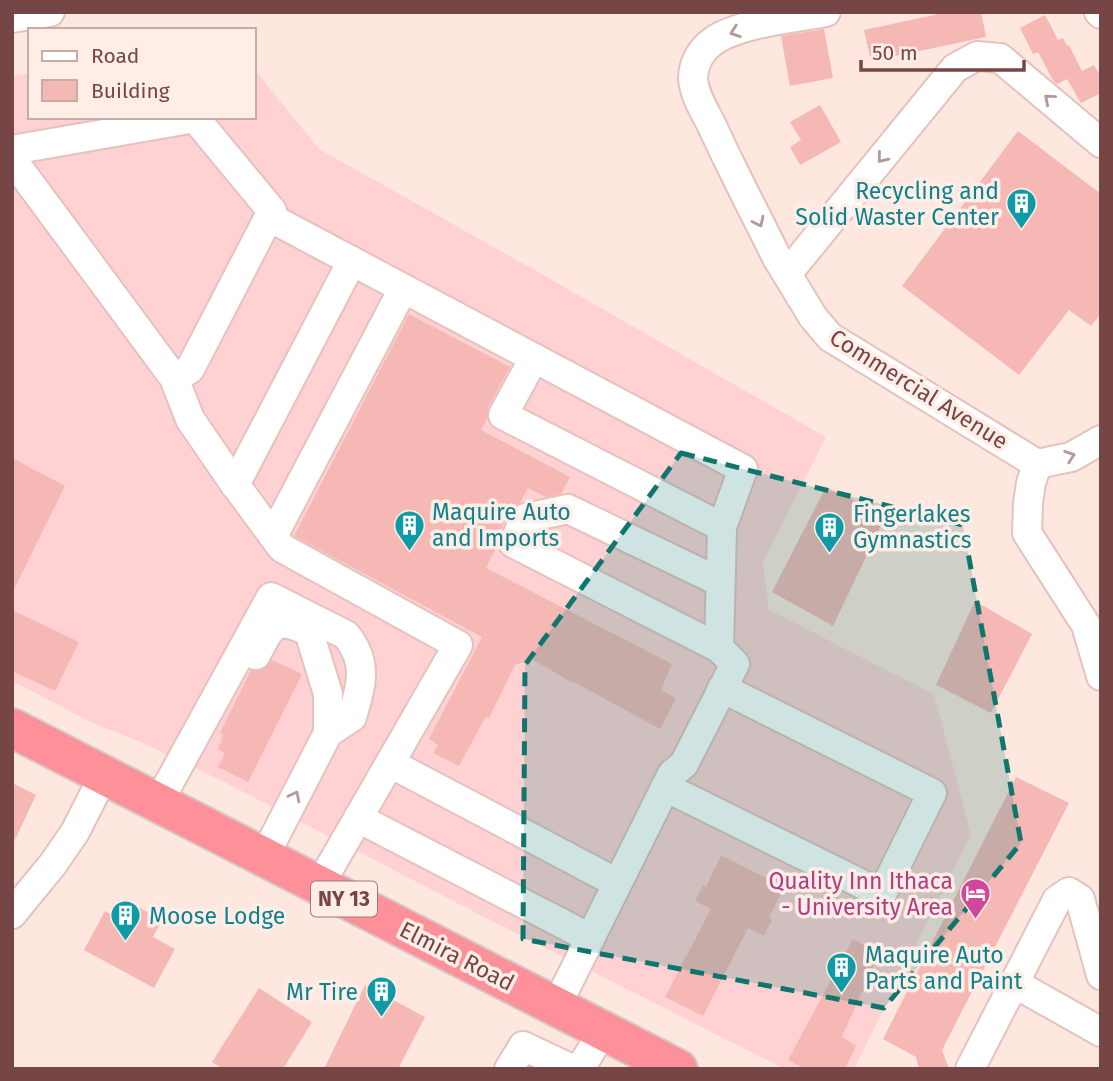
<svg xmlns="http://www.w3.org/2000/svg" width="1113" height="1081" font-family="'Fira Sans',sans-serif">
<rect width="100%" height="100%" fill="#fee7df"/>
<polygon fill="#ffd1d3" points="254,69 319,149 524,264 826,437 763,563 769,610 934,694 971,835 854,1069 785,1069 486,918 224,782 143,743 97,725 12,681 12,76 30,73 30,117 254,117"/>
<g fill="#f5b8b4">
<polygon points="948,12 981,12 986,37 871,61 864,30"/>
<polygon points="1045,15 1058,40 1063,38 1067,46 1069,45 1082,71 1094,65 1101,77 1101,93 1081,103 1067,79 1057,84 1054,82 1038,52 1033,54 1020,28"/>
<polygon points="824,29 833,78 790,86 781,36"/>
<polygon points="820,105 841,142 800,165 790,147 801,140 790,122"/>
<polygon points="1018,131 1101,194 1101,313 1091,326 1069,310 1019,375 902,286"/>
<polygon points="409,314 510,367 488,407 487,419 481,430 570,477 561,494 546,497 528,488 520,503 511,510 498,535 497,546 486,568 672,664 661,690 676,698 660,729 574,682 573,683 532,659 515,665 489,718 486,716 459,766 433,753 438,745 429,739 482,637 294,536"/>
<polygon points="12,458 65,486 12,593"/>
<polygon points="826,487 886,515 833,626 772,592"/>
<polygon points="975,601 1032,634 991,713 936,685"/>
<polygon points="12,610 79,642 55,691 12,671"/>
<polygon points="272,660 302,674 248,782 218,767 225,753 218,749 222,740 221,739 223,735 220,733 251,670 258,671 264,669"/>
<polygon points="1016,777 1069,803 942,1050 949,1069 919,1069 916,1057 883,1039"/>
<polygon points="12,783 36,795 12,846"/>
<polygon points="721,855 784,887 769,918 772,920 764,936 748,928 703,1016 665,997 711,909 695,901 703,885 706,887"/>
<polygon points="136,906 162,920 153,937 175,949 154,988 84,950 105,911 127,923"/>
<polygon points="853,939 879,953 842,1037 856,1046 845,1069 805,1069 788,1060"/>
<polygon points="365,985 425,1017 398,1069 324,1069"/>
<polygon points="259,988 312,1022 283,1069 223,1069 212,1062"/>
</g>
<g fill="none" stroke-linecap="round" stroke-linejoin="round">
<defs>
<g id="minor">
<polyline points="1099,12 1101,14"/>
<polyline points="12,18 50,12"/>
<polyline points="12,150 195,118 272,211 190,369 174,378"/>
<polyline points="12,159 174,378 190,419 231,479 282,548 458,645 319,886"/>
<polyline points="269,217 743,469 722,527 719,648 735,664 684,764 672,774 556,1007"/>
<path d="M787,274L777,258C756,215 733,172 713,128C706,113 694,96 693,78C693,64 701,50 712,42C737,23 795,18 826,12"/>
<polyline points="534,358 503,415 722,527"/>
<polyline points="1037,464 830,337 813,317 787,274 955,68 977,56 1000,58 1101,143"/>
<polyline points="1037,464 1031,483 1028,503 1027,533 1086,625 1101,676"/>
<polyline points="1037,464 1071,457 1101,440"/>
<polyline points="235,485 352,261"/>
<polyline points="273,536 403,289"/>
<polyline points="719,648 513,543 526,518 568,509 720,582"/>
<path d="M256,655C271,625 275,615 309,632L328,694V733"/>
<polyline points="390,763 617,883"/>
<polyline points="665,787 882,894 932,793 722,688"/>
<path d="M158,803L271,597L346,635C369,663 361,686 352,717L328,733L264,857"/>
<polyline points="358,818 590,938"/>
<polyline points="12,914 53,864 75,832 104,775"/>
<polyline points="1014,983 1101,1032"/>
<polyline points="509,1069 523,1046 572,1069"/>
<polyline points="580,1069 603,1031"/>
<polyline points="970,1069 1057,900 1069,892 1080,899 1101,975"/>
</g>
<polyline id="highway" points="12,728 678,1069"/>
</defs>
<use href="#minor" stroke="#e4c2bd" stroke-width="32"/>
<use href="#highway" stroke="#d6c8c7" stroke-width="42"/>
<use href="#minor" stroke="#fff" stroke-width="28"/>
<use href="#highway" stroke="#fd9098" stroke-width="38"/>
</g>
<defs><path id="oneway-chevron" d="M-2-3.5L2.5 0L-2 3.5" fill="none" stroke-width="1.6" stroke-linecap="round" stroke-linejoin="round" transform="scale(1.75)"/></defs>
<g stroke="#b39999">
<use href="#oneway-chevron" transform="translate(735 32) rotate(161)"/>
<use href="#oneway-chevron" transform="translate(1049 99) rotate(-139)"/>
<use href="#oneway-chevron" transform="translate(882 158) rotate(129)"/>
<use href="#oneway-chevron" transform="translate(759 222) rotate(64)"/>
<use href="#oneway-chevron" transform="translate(1070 456) rotate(-19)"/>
<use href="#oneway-chevron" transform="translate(295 796) rotate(-63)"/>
</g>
<path fill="#0f766e" fill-opacity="0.2" stroke="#0f766e" stroke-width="5" stroke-dasharray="14 9" stroke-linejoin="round" d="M681,453L963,525L1021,843L884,1008L523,939L525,665Z"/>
<defs>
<symbol id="building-pin" viewBox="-11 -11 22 30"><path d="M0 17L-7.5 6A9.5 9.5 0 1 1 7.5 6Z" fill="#0f9aa8" stroke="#ffede6"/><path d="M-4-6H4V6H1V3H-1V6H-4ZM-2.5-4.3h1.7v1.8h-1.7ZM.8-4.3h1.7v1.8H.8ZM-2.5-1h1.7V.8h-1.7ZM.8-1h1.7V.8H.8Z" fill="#fff"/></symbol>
<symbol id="hotel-pin" viewBox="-11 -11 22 30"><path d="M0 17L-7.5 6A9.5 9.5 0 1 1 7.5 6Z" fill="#d1479c" stroke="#ffede6"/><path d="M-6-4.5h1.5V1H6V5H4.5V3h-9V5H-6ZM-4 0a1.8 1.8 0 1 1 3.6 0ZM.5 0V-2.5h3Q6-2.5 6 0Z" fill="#fff"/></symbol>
</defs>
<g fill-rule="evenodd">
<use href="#building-pin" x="1004" y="186" width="35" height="47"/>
<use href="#building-pin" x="392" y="508" width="35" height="47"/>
<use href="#building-pin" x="812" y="510" width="35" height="47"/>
<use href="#hotel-pin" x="958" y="876" width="35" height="47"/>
<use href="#building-pin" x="108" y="898" width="35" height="47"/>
<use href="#building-pin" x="824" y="950" width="35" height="47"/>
<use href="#building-pin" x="364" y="974" width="35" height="47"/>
</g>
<g text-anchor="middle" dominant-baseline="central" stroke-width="7" stroke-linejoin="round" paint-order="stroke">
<rect fill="#ffede6" stroke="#9e7875" stroke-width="2" x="311" y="881.5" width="66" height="35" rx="5"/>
<g font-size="21" font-weight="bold" fill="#754645">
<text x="344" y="899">NY 13</text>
</g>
<g font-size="23" fill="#0d838f" stroke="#ffede6" text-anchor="start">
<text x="999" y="191" text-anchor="end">Recycling and<tspan x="999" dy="26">Solid Waster Center</tspan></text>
<text x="432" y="512">Maquire Auto<tspan x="432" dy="26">and Imports</tspan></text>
<text x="853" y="514">Fingerlakes<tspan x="853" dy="26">Gymnastics</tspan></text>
<text x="149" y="916">Moose Lodge</text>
<text x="865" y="955">Maquire Auto<tspan x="865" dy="26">Parts and Paint</tspan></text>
<text x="358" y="992" text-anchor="end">Mr Tire</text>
</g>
<g font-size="23" fill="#754645" stroke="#ffede6">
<text transform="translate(919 389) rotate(32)">Commercial Avenue</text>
<text transform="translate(457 956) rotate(27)">Elmira Road</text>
</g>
<g font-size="23" fill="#b23c85" stroke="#ffede6" text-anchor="end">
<text x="953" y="881">Quality Inn Ithaca<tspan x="953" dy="26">- University Area</tspan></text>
</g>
</g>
<rect width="1113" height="1081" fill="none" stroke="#754645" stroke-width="28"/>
<rect x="28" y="28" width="228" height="91" fill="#ffede6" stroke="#c8aaa6" stroke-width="2"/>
<rect x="42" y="51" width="35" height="10" fill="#ffffff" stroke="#c8aaa6" stroke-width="2"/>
<text x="91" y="63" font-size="21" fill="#754645">Road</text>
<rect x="42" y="80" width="35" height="21" fill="#f5b8b4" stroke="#c8aaa6" stroke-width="2"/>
<text x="91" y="98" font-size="21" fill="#754645">Building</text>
<path d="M861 60v10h163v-10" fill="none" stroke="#754645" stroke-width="3.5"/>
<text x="872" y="60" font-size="21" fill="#754645" stroke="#ffede6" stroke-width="5" paint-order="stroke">50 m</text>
</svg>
